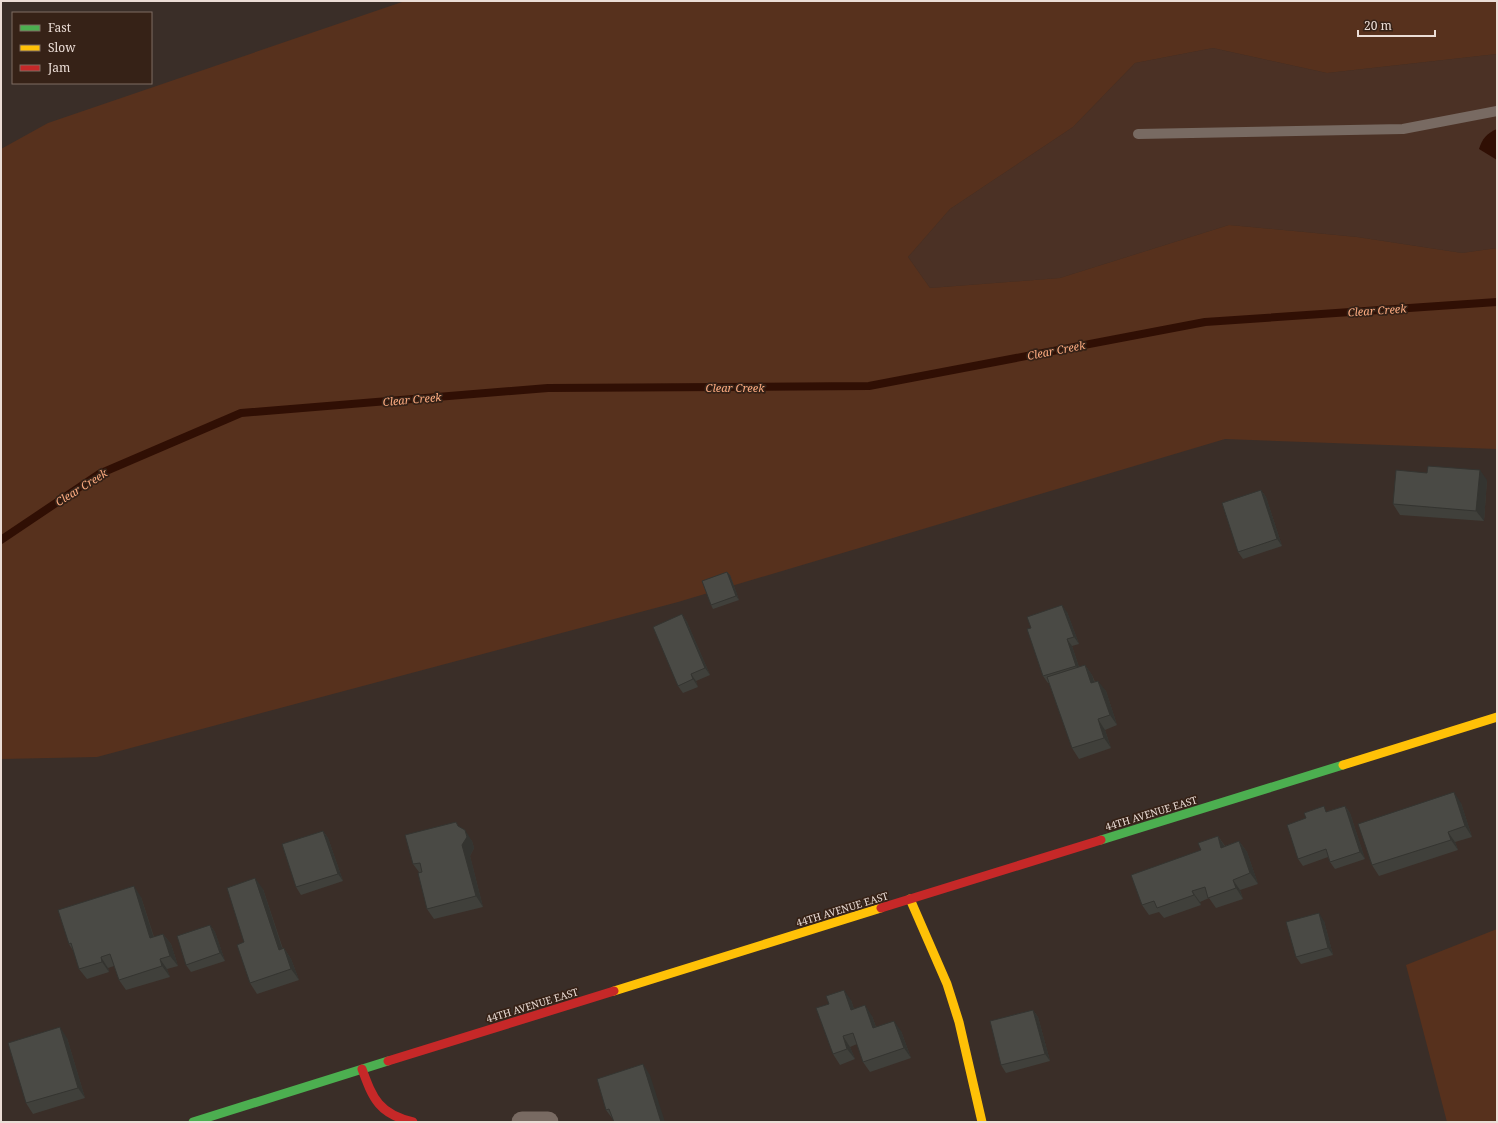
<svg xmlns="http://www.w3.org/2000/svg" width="1498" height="1123" font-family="'Noto Serif',serif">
<rect width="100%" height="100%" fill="#3a2e28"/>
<polygon fill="#4b3125" points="1213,48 1327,73 1497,54 1497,248 1462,253 1357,237 1229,225 1060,278 930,288 908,257 950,209 1073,127 1135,63"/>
<g fill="#57311d">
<polygon points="405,1 1497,1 1497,54 1327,73 1213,48 1135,63 1073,127 950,209 908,257 930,288 1060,278 1229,225 1357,237 1462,253 1497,248 1497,449 1225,439 678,602 97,757 1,759 1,149 48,123"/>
<polygon points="1497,929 1497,1122 1447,1122 1406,965"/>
</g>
<path fill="#300f04" d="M1497,129V160L1479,149C1482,139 1487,133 1497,129Z"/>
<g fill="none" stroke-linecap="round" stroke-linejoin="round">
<polyline stroke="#300f04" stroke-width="8" points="1,540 99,474 241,413 548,388 869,386 1205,322 1497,302"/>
<polyline stroke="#786a62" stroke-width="10" points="1138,134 1403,129 1497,111"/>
<polyline stroke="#786a62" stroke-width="21" points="522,1122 548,1122"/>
<g stroke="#4caf50" stroke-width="9">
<polyline points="1101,840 1343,765"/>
<polyline points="193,1122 388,1061"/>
</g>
<g stroke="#ffc107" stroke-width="9">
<polyline points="1343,765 1497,717"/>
<polyline points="910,899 947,984 959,1022 982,1122"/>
<polyline points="614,991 881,908"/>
</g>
<g stroke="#c62828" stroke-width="9">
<polyline points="881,908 1101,840"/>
<polyline points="388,1061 614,991"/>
<path d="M362,1069C373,1099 379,1114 413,1122"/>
</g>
</g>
<g fill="#40403b">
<polygon points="1487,480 1484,521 1400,515 1393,504"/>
<polygon points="1261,490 1266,497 1282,546 1243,559 1238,552"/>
<polygon points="727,572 730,575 739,600 713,609 711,605"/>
<polygon points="1067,612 1079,644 1072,646 1079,667 1085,665 1092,675 1095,682 1106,691 1117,725 1105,730 1111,748 1079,759 1072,748 1049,683 1048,683 1043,676 1031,628"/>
<polygon points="682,614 687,622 710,675 696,681 698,687 683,693 678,686"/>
<polygon points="1461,803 1472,837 1455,842 1458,850 1379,876 1372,865"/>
<polygon points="1345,806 1350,813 1365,859 1335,869 1330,862 1328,857 1303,866 1298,859 1328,811"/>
<polygon points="461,828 472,841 474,848 470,856 483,907 434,919 427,909 419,872 413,864"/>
<polygon points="323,831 328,838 343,881 301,895 296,887"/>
<polygon points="1218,836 1225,846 1239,841 1247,852 1258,884 1240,890 1243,899 1216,908 1209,898 1200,902 1201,905 1164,918 1159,912 1149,915 1142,905 1201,850"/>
<polygon points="263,889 283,949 284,948 291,959 299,980 257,994 250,983 244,942"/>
<polygon points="141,897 154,937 163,934 171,944 178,966 167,969 170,977 126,990 119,980 114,966 108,968 109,972 87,979 79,969 74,952 69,944"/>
<polygon points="1324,921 1333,955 1301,964 1296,957"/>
<polygon points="210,925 215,932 225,961 191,972 186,965"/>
<polygon points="851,1000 854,1009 872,1016 876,1027 901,1031 911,1058 870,1072 863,1062 857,1044 850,1047 855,1059 840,1065 833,1054"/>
<polygon points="1033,1010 1038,1017 1050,1061 1006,1073 1001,1065"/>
<polygon points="67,1038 85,1098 33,1114 26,1103"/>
<polygon points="650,1075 612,1118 606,1110"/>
</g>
<g fill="#343430">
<polygon points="1480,470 1487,480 1484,521 1476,511"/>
<polygon points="1261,490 1266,497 1282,546 1277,539"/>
<polygon points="727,572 730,575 739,600 736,596"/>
<polygon points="1062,605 1067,612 1079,644 1074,637"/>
<polygon points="682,614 687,622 710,675 705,668"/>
<polygon points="1067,639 1072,646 1081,673 1076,666"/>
<polygon points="1085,665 1092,675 1098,694 1091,683"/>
<polygon points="691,674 696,681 698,687 693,679"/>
<polygon points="1098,681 1106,691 1117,725 1110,715"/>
<polygon points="1098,719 1105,730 1111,748 1104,738"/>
<polygon points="1454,792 1461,803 1472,837 1465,826"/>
<polygon points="1345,806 1350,813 1365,859 1360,852"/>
<polygon points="465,830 472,841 474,848 470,856 483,907 476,896 462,845"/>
<polygon points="323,831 328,838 343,881 338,874"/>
<polygon points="1448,832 1455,842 1458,850 1451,840"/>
<polygon points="1218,836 1225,847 1221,848"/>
<polygon points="1239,841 1247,852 1258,884 1250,873"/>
<polygon points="255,878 263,889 286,960 279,950"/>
<polygon points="1233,880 1240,890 1243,899 1236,888"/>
<polygon points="134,886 141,897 157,948 150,938"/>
<polygon points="1192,891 1200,902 1201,905 1194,895"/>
<polygon points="1319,913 1324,921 1333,955 1328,948"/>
<polygon points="210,925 215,932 225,961 220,953"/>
<polygon points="163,934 171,944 178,966 170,956"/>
<polygon points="284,948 291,959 299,980 291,969"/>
<polygon points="101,957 108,968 109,972 102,962"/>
<polygon points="160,959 167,969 170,977 162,966"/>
<polygon points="844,990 851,1000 858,1021 851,1010"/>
<polygon points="865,1005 872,1016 880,1039 873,1028"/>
<polygon points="1033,1010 1038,1017 1050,1061 1045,1054"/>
<polygon points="894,1021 901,1031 911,1058 904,1048"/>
<polygon points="60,1027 67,1038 85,1098 78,1088"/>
<polygon points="843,1036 850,1047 855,1059 847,1049"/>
<polygon points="643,1064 650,1075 665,1122 661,1122"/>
</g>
<g fill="#4a4a45" stroke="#343430">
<polygon points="1428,466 1480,470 1476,511 1393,504 1396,470 1427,473"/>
<polygon points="1261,490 1277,539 1238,552 1222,503"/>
<polygon points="727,572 736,596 711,605 702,581"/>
<polygon points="1062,605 1074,637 1067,639 1076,666 1043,676 1027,629 1031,628 1027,617"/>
<polygon points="682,614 705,668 691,674 693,679 678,686 653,627"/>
<polygon points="1085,665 1091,683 1098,681 1110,715 1098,719 1104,738 1072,748 1047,677"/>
<polygon points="1454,792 1465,826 1448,832 1451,840 1372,865 1358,824"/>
<polygon points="1324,806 1326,812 1345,806 1360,852 1330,862 1326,849 1298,859 1287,825 1306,818 1304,813"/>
<polygon points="456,822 458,826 465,830 467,837 462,845 476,896 427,909 418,873 422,872 420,863 413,864 405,835"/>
<polygon points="323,831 338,874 296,887 282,844"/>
<polygon points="1218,836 1221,848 1239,841 1250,873 1233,880 1236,888 1208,898 1205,887 1192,891 1194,895 1157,908 1154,901 1142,905 1131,875 1201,850 1198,843"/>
<polygon points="255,878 279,950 284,948 291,969 250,983 237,945 244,942 227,888"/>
<polygon points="134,886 150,938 163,934 170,956 160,959 162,966 119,980 110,954 101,957 102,962 79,969 71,943 69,944 58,910"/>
<polygon points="1319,913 1328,948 1296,957 1286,922"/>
<polygon points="210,925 220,953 186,965 177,936"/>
<polygon points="844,990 851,1010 865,1005 873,1028 894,1021 904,1048 863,1062 853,1033 843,1036 847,1049 833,1054 816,1008 829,1004 826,996"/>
<polygon points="1033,1010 1045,1054 1001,1065 990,1021"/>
<polygon points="60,1027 78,1088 26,1103 8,1043"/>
<polygon points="643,1064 661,1122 614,1122 609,1109 606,1110 597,1079"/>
</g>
<g text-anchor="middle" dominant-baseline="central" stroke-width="3.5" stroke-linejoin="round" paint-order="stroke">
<g font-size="10" fill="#ebddd6" stroke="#362217">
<text transform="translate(1151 813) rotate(-17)">44TH AVENUE EAST</text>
<text transform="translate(842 909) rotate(-17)">44TH AVENUE EAST</text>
<text transform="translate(532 1005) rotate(-17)">44TH AVENUE EAST</text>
</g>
<g font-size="11" font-style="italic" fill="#fcab80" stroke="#362217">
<text transform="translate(1377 310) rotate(-4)">Clear Creek</text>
<text transform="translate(1056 350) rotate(-11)">Clear Creek</text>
<text x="735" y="387">Clear Creek</text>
<text transform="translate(412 399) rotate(-5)">Clear Creek</text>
<text transform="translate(81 487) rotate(-32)">Clear Creek</text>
</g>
</g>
<rect width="1498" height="1123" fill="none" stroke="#ebddd6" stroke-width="4"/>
<rect x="12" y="12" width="140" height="72" fill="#362217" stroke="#7e6d63"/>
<rect x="20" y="25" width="20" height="6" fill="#4caf50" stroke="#7e6d63"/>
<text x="48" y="32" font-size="12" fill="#ebddd6">Fast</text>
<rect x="20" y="45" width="20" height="6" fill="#ffc107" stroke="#7e6d63"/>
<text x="48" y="52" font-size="12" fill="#ebddd6">Slow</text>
<rect x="20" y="65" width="20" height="6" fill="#c62828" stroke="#7e6d63"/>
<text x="48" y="72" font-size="12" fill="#ebddd6">Jam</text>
<path d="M1358 30v6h77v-6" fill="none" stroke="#ebddd6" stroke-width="2"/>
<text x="1364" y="30" font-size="12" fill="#ebddd6" stroke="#362217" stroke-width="3" paint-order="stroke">20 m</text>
</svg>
